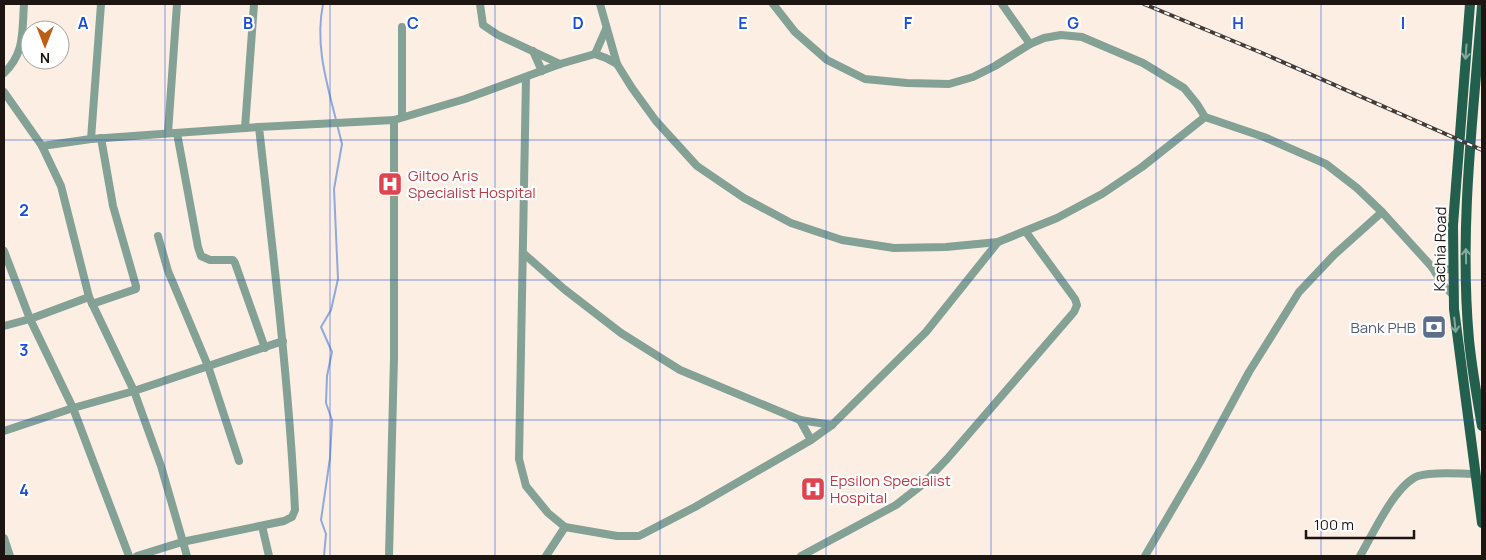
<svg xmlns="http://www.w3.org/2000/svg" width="1486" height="560" font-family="Manrope,sans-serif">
<rect width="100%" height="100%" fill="#fdeee4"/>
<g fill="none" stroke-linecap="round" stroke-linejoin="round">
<g stroke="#8da9dd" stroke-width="2">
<path d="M323,4C315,44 326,80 336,120"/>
<polyline points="324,556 326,534 321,520 330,458 332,420 326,403 327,376 332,352 321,327 331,310 338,279 334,189 342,144 337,124"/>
</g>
<g stroke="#84a196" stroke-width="8">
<polyline points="480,4 483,25 498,35 560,64"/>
<polyline points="600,4 617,64 632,88 656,121 697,166 744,198 791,223 842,240 894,248 946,247 998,242 1057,218 1102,194 1142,167 1205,117 1264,137 1326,164 1357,188 1382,212 1432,267 1443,285 1454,296"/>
<polyline points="773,4 795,32 827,60 865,79 907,83 949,84 973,77 995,66 1030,44 1044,38 1061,35 1082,37 1143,63 1184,88 1197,104 1205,117"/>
<polyline points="1002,4 1030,44"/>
<polyline points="402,27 402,117"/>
<polyline points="533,51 542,71"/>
<polyline points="595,54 606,29"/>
<path d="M4,73C25,53 22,32 24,4"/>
<polyline points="526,78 519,459 526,486 548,513 565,527 617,536 639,536 695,507 811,440 832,425 926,332 998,242"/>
<polyline points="4,92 42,146 61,186 89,297 134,391 161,466 187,556"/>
<polyline points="245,128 254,4"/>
<polyline points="168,133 177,4"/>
<polyline points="177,133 198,247 201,256 210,260 233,260 235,263 265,348"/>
<polyline points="91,139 101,4"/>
<polyline points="42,146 91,139 259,127"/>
<polyline points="158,236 168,271 208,366 239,461"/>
<polyline points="4,251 30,319 73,408 129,556"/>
<polyline points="523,253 564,289 621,333 680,370 800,420 832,425"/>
<polyline points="1432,267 1454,270"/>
<polyline points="92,304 136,289 136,286 113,206 101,138"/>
<polyline points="4,326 30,319 89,297"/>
<polyline points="800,420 811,440"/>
<polyline points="4,431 73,408 134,391 283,341"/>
<polyline points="262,526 269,556"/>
<polyline points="4,538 10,556"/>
<path d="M137,556L182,542L284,521L292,517L295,510C289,382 273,255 259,127L394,120L465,99L560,64L595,54L606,58L617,64"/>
<polyline points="389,556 394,358 394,120"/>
<polyline points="546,556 565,527"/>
<polyline points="801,556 896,505 923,484 947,459 1074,312 1077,305 1075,299 1026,232"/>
<polyline points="1145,556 1200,462 1249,372 1299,292 1334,255 1382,212"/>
<path d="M1360,556C1373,534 1395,485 1418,476C1433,471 1460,474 1476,474"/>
</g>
<g stroke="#225f4d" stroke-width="10">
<polyline points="1470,4 1453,225 1454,309 1482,523"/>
<path d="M1482,6C1473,117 1459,229 1469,340C1472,369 1477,398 1482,426"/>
</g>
<defs>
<polyline id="rail" points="1144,4 1262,53 1482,150"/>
</defs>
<use href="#rail" stroke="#433b36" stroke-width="4"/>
<use href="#rail" stroke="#fff" stroke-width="2" stroke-dasharray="5.5" stroke-linecap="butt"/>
</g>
<defs><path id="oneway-shaft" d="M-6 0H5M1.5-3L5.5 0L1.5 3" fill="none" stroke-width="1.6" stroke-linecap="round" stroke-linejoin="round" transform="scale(1.25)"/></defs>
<g stroke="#85a79d">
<use href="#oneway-shaft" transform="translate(1466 52) rotate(94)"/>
<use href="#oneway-shaft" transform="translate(1466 256) rotate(-91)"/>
<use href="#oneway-shaft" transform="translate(1455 325) rotate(84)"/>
</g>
<path fill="none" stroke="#1d4ed8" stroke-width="1" stroke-opacity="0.55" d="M165,4V556M330,4V556M495,4V556M660,4V556M826,4V556M991,4V556M1156,4V556M1321,4V556M4,140H1482M4,280H1482M4,420H1482"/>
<defs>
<symbol id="hospital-square" viewBox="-11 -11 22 22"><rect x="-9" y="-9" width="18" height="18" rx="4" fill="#e0444e" stroke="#fff"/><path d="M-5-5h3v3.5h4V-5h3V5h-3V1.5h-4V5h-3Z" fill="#fff"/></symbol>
<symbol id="bank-square" viewBox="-11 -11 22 22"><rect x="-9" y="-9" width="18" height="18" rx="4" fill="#5c6f8a" stroke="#fff"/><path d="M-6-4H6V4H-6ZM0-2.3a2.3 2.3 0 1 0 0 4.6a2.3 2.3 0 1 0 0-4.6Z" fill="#fff"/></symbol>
</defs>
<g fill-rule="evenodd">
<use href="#hospital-square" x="376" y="170" width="28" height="28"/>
<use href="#bank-square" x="1420" y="313" width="28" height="28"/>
<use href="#hospital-square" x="799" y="475" width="28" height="28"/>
</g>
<g text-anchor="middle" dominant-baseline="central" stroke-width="4.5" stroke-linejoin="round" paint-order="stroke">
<g font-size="15" fill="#be3a42" stroke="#fff" text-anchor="start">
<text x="408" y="175">Giltoo Aris<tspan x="408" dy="17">Specialist Hospital</tspan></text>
<text x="830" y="480">Epsilon Specialist<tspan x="830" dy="17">Hospital</tspan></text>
</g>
<g font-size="15" fill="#1c1511" stroke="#fff">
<text transform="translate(1440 249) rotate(-89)">Kachia Road</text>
</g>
<g font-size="15" fill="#4e5e75" stroke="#fff" text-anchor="end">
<text x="1416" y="327">Bank PHB</text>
</g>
</g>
<g font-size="16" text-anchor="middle" font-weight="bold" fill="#1d4ed8" stroke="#fff" stroke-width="4.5" stroke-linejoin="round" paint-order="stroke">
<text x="83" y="29">A</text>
<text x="248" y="29">B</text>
<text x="413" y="29">C</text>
<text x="578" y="29">D</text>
<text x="743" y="29">E</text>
<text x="908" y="29">F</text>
<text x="1073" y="29">G</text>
<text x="1238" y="29">H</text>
<text x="1403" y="29">I</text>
<text x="24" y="216">2</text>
<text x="24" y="356">3</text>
<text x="24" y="496">4</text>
</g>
<rect width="1486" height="560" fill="none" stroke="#1c1511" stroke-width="10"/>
<g transform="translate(45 45) rotate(180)"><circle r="24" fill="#ffffff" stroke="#a4a1a0"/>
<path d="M0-4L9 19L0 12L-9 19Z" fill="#bd5e16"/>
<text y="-8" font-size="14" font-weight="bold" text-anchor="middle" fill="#1c1511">N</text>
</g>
<path d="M1306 530v8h108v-8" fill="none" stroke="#1c1511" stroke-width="2.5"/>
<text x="1314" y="530" font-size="15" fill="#1c1511" stroke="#ffffff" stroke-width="4" paint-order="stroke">100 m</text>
</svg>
